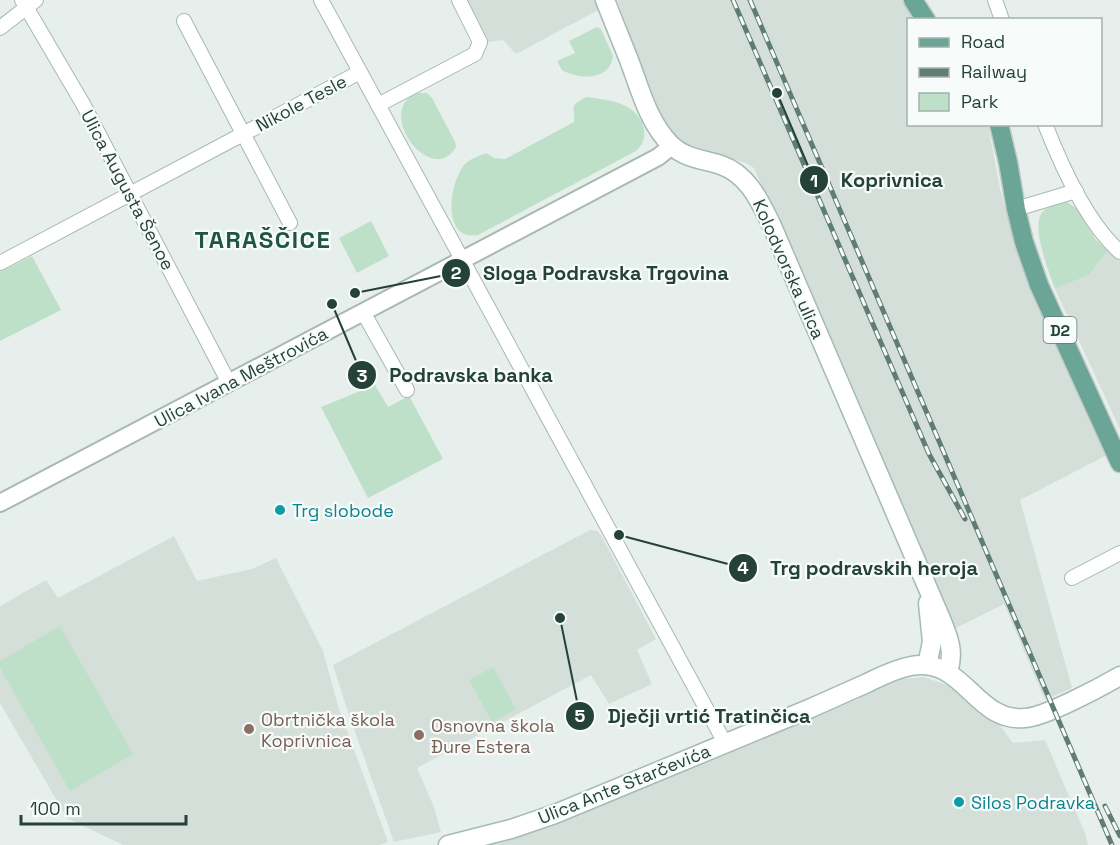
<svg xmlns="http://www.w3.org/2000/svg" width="1120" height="845" font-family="'Space Grotesk',sans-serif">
<rect width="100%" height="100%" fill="#e6efeb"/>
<g fill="#d4dfda">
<polygon points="453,0 599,0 602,8 516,54 503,40 473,44"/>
<polygon points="617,0 905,0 918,19 908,20 908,124 988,125 1000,189 1011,230 1033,287 1107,455 1020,500 1072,688 1045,700 1004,604 954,629 754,168 744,162 697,151 683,145 670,133 657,109"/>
<polygon points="1108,251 1120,261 1120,429 1055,289 1089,275"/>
<polygon points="590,530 597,531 601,535 656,639 637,650 652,684 609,704 591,675 417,768 434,807 441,832 394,842 347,709 333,665"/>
<polygon points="174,536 197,581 252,569 276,558 323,651 339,709 388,842 379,845 123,845 67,818 0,703 0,606 46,580 58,598"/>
<polygon points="924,677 950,686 983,716 998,723 1013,743 1045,740 1085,833 1088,845 488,845 523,833 813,718 859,699 861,695 869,691 901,679"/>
</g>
<g fill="#bfe0c8">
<path d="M597,27L601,29L613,56C610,81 579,80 562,70L557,61L575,53L569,41Z"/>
<path d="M416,93H427L432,98L455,142L456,147C432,188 374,113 416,93Z"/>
<path d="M586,97C609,100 634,102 643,125C646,136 644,144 636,151L478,235C473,235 467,236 464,234C443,224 452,178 465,164C470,159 479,156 486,153L494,158L505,159L574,122C575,106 568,107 586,97Z"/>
<path d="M1067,202L1076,208L1096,240L1108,251L1089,275L1055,289C1049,272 1032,231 1041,214C1046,206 1058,204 1067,202Z"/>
<polygon points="371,221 389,256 357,273 339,238"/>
<polygon points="32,256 61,310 0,341 0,272"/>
<polygon points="375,385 388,407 405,398 407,392 443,459 368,498 321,407"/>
<polygon points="60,626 133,754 70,791 0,668 0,661"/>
<polygon points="493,667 516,709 492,722 469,680"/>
</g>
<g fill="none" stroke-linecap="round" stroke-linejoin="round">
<defs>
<g id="minor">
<polyline points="22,0 83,104 229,383"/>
<polyline points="321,0 725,743"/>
<polyline points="995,0 1002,20"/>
<polyline points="184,21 290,223"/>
<polyline points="0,28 36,0"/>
<polyline points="378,105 475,54 480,42 459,0"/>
<path d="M1045,124C1061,165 1087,223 1120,252"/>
<polyline points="1016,209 1076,191"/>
<polyline points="0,263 360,72"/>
<polyline points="363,312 407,390"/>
<polyline points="1072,578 1120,553"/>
</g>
<polyline id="tertiary" points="0,503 658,157 672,146"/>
<g id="secondary">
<path d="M605,0C613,20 621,40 629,60C640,89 648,122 671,145C686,159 702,159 721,165C749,175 760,202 772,226L941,619C948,636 955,652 948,671"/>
<polyline points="927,665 932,642 928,603"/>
<path d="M448,845L511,829L555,814C640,778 726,744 811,708C829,700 847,692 865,684C880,677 894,669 911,666C964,656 975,723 1025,718C1045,717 1101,687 1120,676"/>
</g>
<g id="primary">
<polyline points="913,0 926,20"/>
<polyline points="999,124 1008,162 1016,209 1024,242 1039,285 1120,463"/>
</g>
</defs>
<use href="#minor" stroke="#a8b8b2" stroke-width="16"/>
<use href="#tertiary" stroke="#a8b8b2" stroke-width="20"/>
<use href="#secondary" stroke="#a4bbb3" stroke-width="21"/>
<use href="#primary" stroke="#c2cac8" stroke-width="21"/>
<use href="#minor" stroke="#fff" stroke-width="14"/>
<use href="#tertiary" stroke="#fff" stroke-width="16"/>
<use href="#secondary" stroke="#fff" stroke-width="18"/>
<use href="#primary" stroke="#6aa596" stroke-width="18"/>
<defs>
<g id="rail">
<polyline points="733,0 929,454 965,519"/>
<polyline points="750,0 1112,845"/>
<polyline points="1105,806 1120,836"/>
</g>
</defs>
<use href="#rail" stroke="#5f7d75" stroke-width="5"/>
<use href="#rail" stroke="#f7fbf9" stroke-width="3" stroke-dasharray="9" stroke-linecap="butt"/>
</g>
<g fill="#0f9aa8" stroke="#f7fbf9" stroke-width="2">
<circle cx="280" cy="510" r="6"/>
<circle cx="959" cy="802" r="6"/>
</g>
<g fill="#8d6e63" stroke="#f7fbf9" stroke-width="2">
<circle cx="249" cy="729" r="6"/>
<circle cx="419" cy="735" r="6"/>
</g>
<g text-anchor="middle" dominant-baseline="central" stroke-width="4.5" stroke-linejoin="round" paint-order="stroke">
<rect fill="#f7fbf9" stroke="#637a73" stroke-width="1.5" x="1043.5" y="317" width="33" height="26" rx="4.5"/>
<g font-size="16" font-weight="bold" fill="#24423a">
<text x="1060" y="330">D2</text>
</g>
<g font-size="18" fill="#24423a" stroke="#f7fbf9">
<text transform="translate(301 103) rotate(-28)">Nikole Tesle</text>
<text transform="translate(128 190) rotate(62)">Ulica Augusta Šenoe</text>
<text transform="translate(789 269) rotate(66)">Kolodvorska ulica</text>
<text transform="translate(241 377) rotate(-28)">Ulica Ivana Meštrovića</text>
<text transform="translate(624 784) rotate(-22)">Ulica Ante Starčevića</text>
</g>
<g font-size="18" fill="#0d838f" stroke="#f7fbf9" text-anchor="start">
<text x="292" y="510">Trg slobode</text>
<text x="971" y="802">Silos Podravka</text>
</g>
<g font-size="18" fill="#785e54" stroke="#f7fbf9" text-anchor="start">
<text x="261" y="719">Obrtnička škola<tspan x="261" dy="21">Koprivnica</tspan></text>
<text x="431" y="725">Osnovna škola<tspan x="431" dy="21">Đure Estera</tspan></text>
</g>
<g font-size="24" font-weight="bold" letter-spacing="1.5" fill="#1f5548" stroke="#f7fbf9">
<text x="263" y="239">TARAŠČICE</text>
</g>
</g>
<path fill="none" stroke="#24423a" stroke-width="2" d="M777 93L814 180M355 293L456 273M332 304L362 375M619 535L743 568M560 618L580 716"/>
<g fill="#24423a" stroke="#f7fbf9" stroke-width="2">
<circle cx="777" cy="93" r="6"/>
<circle cx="355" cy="293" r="6"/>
<circle cx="332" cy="304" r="6"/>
<circle cx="619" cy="535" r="6"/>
<circle cx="560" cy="618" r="6"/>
<circle cx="814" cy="180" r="15"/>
<circle cx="456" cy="273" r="15"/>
<circle cx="362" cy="375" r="15"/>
<circle cx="743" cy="568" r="15"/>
<circle cx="580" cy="716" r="15"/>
</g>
<g font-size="18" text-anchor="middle" font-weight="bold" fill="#fff">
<text x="814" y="187">1</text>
<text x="456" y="279">2</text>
<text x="362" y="382">3</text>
<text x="743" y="574">4</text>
<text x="580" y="722">5</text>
</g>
<g font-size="20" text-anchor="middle" font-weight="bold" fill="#24423a" stroke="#f7fbf9" stroke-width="4.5" stroke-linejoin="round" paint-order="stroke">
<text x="892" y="187">Koprivnica</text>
<text x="606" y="280">Sloga Podravska Trgovina</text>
<text x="471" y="382">Podravska banka</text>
<text x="874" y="575">Trg podravskih heroja</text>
<text x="709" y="723">Dječji vrtić Tratinčica</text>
</g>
<rect x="907" y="18" width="195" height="108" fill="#f7fbf9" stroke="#a3b1ad" stroke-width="1.5"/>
<rect x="919" y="38" width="30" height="9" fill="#6aa596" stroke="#a3b1ad" stroke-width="1.5"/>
<text x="961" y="48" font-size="18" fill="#24423a">Road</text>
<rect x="919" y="68" width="30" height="9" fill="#5f7d75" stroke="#a3b1ad" stroke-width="1.5"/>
<text x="961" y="78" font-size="18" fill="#24423a">Railway</text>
<rect x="919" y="93" width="30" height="18" fill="#bfe0c8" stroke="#a3b1ad" stroke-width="1.5"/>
<text x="961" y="108" font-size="18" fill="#24423a">Park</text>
<path d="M21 815v9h165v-9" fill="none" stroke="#24423a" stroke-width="3"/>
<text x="30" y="815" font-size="18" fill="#24423a" stroke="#f7fbf9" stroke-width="4.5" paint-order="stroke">100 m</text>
</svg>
